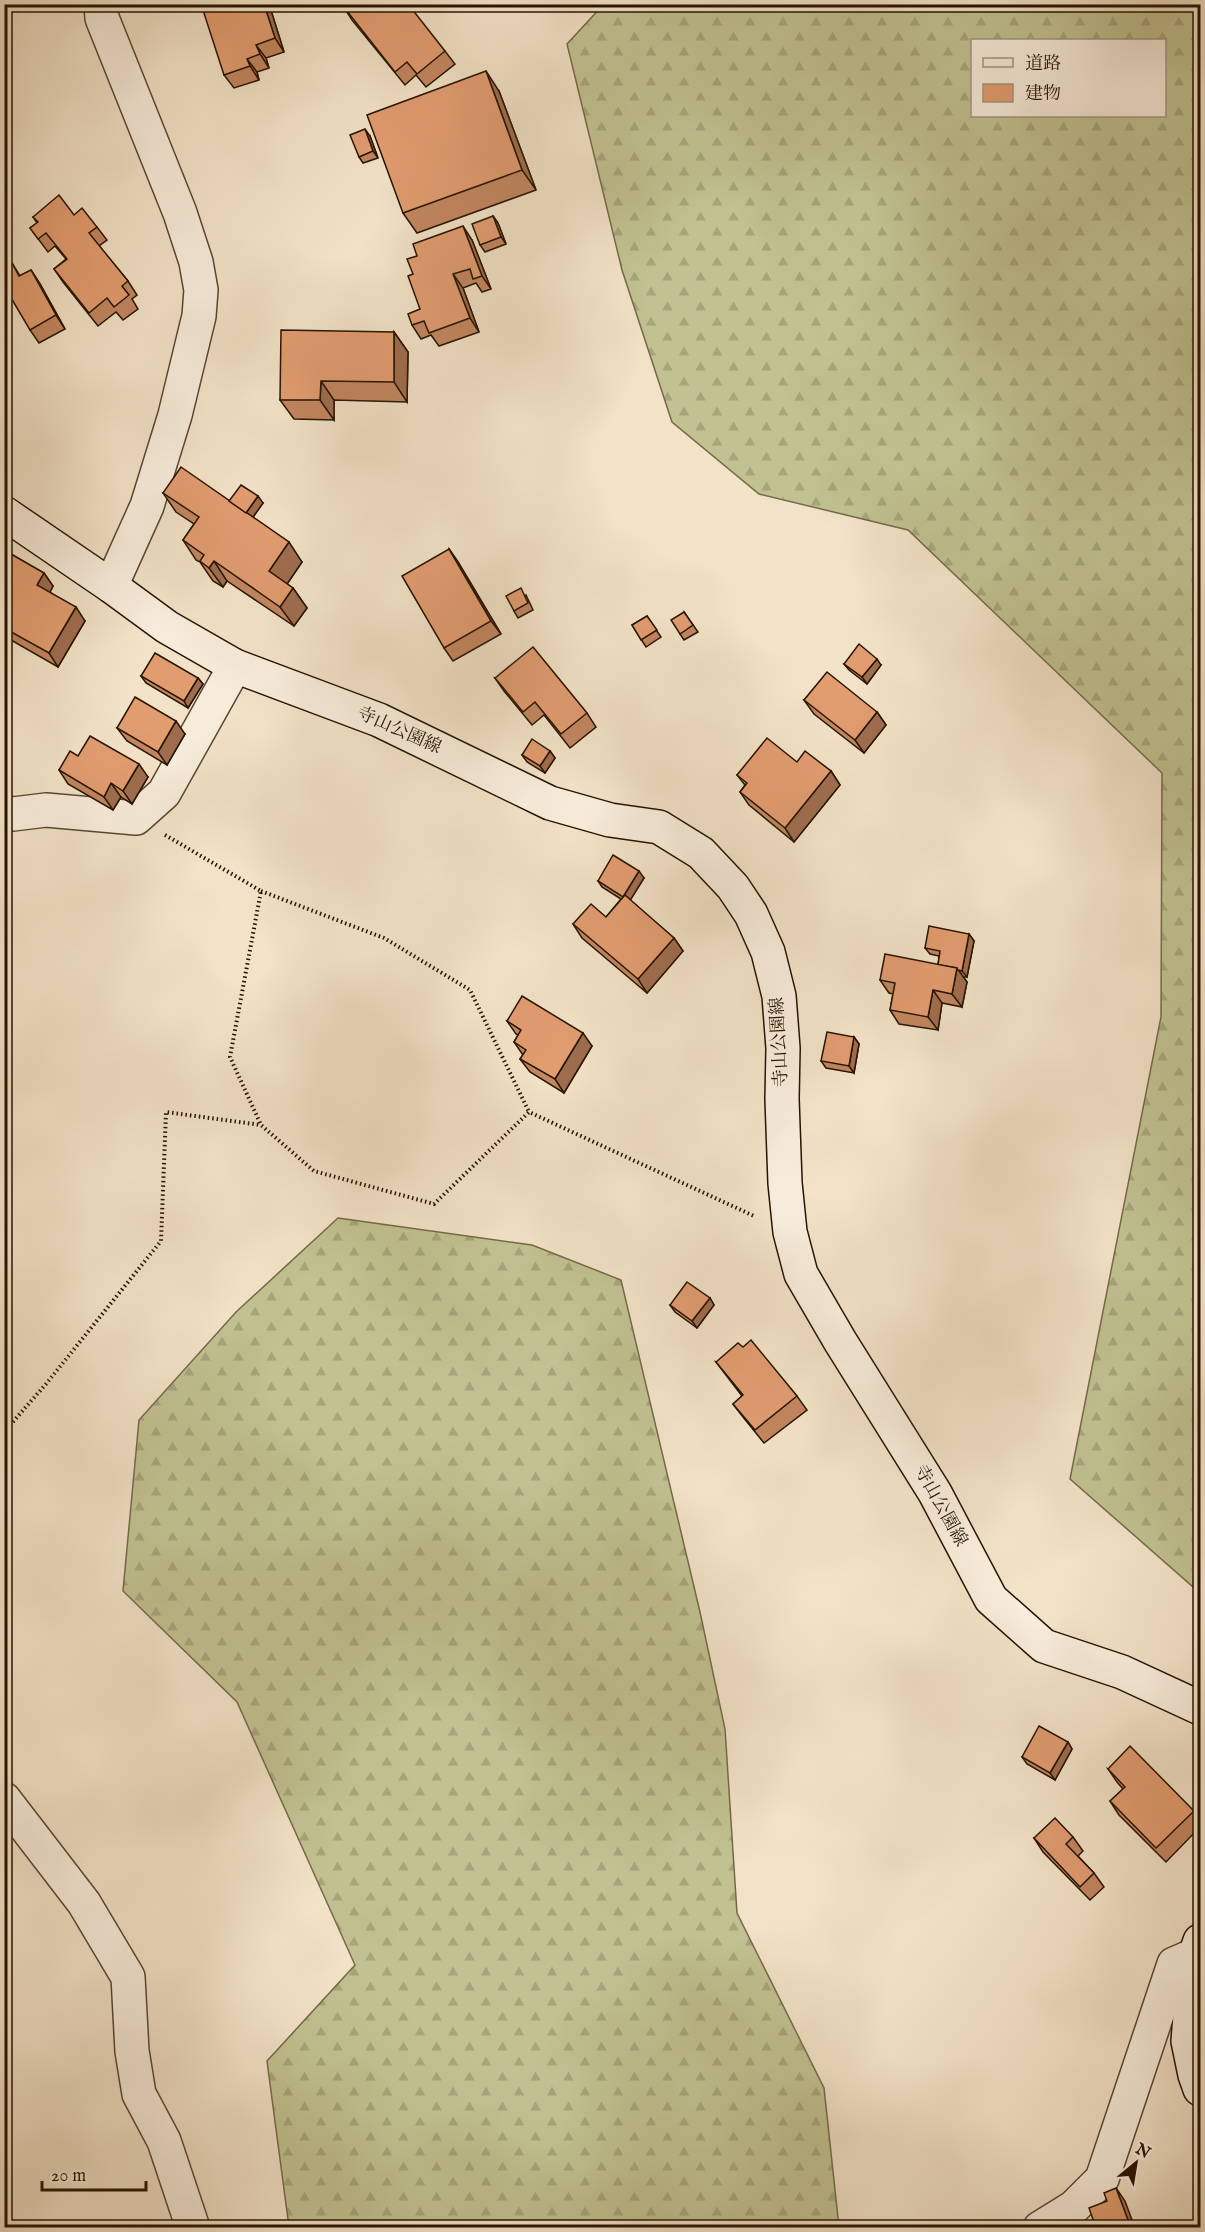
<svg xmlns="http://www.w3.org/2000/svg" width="1205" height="2232" font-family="'IM FELL English','Noto Serif JP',serif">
<defs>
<pattern id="forest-firs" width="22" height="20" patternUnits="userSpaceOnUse" patternTransform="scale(1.5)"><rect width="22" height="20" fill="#c1c191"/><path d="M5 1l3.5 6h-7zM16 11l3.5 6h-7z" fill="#a6a57b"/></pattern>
</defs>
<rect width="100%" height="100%" fill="#f2e2c7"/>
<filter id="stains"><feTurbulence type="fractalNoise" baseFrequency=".00333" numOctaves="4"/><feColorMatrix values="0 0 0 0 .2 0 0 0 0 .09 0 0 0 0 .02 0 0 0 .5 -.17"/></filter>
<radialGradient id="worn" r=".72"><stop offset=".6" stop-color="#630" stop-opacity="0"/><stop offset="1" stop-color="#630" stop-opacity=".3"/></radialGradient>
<g fill="url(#forest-firs)" stroke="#746a48" stroke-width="1.5" fill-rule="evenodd">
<path d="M603,5H1200V1593L1070,1479L1161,1017L1162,773L908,530L759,494L672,422L622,270L567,44ZM972,40H1164V116H972Z"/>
<polygon points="338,1218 532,1245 621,1280 700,1612 725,1729 737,1913 824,2088 839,2227 289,2227 267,2061 355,1965 237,1702 123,1591 139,1420 236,1312"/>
</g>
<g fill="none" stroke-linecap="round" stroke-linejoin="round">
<defs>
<g id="minor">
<polyline points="101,4 102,18 180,213 196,262 201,290 199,316 175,415 147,506 111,586"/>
<polyline points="4,812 13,814 46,810 136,818 164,793 235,666"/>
<polyline points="4,1799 84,1903 128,1977 132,2051 139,2094 164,2141 193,2228"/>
<polyline points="1040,2228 1074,2207 1102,2179 1174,1964 1195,1955"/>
</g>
<g id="secondary">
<polyline points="4,513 111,586 167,627 235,666 379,720 550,803 610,820 659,827 701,853 733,887 751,914 768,952 779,996 783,1048 782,1099 785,1183 790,1232 801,1274 840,1341 935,1493 991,1599 1044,1646 1122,1672 1200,1708"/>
<polyline points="1200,1941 1195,1955 1188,2041 1195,2075 1200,2089"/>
</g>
</defs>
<use href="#minor" stroke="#594732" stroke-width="36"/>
<use href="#secondary" stroke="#261300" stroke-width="36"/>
<g stroke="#261300" stroke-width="4" stroke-dasharray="1.5 3" stroke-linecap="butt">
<polyline points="165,835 261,891 230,1057 261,1125 314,1171 434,1204 529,1112 754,1216"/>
<polyline points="261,891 384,938 470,990 529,1112"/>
<polyline points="4,1432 46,1384 161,1241 166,1112 261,1125"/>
</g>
<use href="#minor" stroke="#f7ecdb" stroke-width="33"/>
<use href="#secondary" stroke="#f7ecdb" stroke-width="33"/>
</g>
<g fill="#c28660" stroke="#261300" stroke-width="1.5">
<polygon points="269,4 284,52 266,58 269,68 257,72 259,80 234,88 224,75"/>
<polygon points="343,6 445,51 455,64 426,87 416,75 405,85 352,20"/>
<polygon points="499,91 536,190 417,233 403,213"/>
<polygon points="370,136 378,158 363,163 359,157"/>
<polygon points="74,215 97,227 107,240 99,246 128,281 137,295 132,299 138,309 123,320 116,312 98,326 63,282 54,269 66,259 55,246 48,252 30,228 37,223 33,217"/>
<polygon points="493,216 498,223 506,244 485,252 480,245"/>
<polygon points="472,240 491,289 482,292 476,283 463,288 479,332 439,346 431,335 421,339 412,325 420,309 413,274"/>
<polygon points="12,263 20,276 31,270 40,284 65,329 39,343 30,330"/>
<polygon points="394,332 408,352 407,402 334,400 334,420 294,419 280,400"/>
<polygon points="163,493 229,501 263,503 253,517 302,562 287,584 293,588 307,608 294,626 227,581 223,587 213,581 200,562 196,560 183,540 194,524 176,512"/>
<polygon points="449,549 458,562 501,634 453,661 444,648"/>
<polygon points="4,550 44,573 53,586 50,592 85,621 58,667 4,636"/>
<polygon points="526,595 533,610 518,618 514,611"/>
<polygon points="684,612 698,632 684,640 680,634"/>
<polygon points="647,616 661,637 646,647 632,625"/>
<polygon points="844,664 881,665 867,684 849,670"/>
<polygon points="141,676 198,678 203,684 188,708 146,683"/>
<polygon points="495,678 587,713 596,727 570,748 544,715 532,725 504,691"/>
<polygon points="804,700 877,712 886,725 864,753 814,714"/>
<polygon points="117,728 185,734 167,765 127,741"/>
<polygon points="550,751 555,758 545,773 527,762 522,755"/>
<polygon points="78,756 148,777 132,804 121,797 113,810 68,784 59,770"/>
<polygon points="797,762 831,771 840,785 794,842 749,805 740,792 745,785 737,775"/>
<polygon points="644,878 630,900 674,938 683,951 647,993 582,938 573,924 606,917 621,899 602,887 598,881"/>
<polygon points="969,934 974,941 967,977 963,977 967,982 962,1007 942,1003 938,1030 899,1024 890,1010 893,994 889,993 880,980 938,965 939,956 930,954 925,948"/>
<polygon points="507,1021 592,1046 564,1093 530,1072 520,1059 523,1055 514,1042 518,1035 516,1034"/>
<polygon points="854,1037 859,1044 854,1073 826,1068 821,1061"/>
<polygon points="710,1298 714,1305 697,1328 675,1312 670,1305"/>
<polygon points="716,1362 797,1396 807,1410 764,1443 743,1417 733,1404 742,1396"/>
<polygon points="1068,1742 1072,1749 1055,1780 1027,1764 1022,1757"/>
<polygon points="1108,1769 1194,1811 1200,1820 1200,1827 1166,1862 1119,1815 1110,1801 1123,1789 1117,1782"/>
<polygon points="1073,1837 1083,1851 1078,1856 1094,1873 1104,1887 1090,1900 1043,1852 1034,1838"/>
</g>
<g fill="#9e6d4e" stroke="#261300" stroke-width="1.5">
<polygon points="264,4 269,4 284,52 275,38"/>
<polygon points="256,45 266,58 269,68 260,54"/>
<polygon points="247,59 257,72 259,80 250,66"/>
<polygon points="486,71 499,91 536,190 522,170"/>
<polygon points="365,129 370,136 378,158 373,151"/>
<polygon points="493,216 498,223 506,244 501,237"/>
<polygon points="463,226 472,240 491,289 482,276"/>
<polygon points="31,270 40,284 65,329 56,315"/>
<polygon points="453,274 463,288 479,332 470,318"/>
<polygon points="394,332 408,352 407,402 394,382"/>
<polygon points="321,381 334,400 334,420 320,400"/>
<polygon points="258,496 263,503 251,520 246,513"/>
<polygon points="289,542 302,562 283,590 269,571"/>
<polygon points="449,549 458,562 501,634 491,621"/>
<polygon points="214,561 227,581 223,587 209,568"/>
<polygon points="44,573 53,586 47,598 37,585"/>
<polygon points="293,588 307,608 294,626 280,607"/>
<polygon points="76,607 85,621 58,667 49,653"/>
<polygon points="877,659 881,665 867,684 862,677"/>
<polygon points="198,678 203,684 188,708 184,701"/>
<polygon points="877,712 886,725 864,753 855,740"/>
<polygon points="176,721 185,734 167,765 158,752"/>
<polygon points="550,751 555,758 545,773 540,766"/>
<polygon points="139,764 148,777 132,804 123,791"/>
<polygon points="831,771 840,785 794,842 785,828"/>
<polygon points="111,783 121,797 113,810 104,797"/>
<polygon points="639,871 644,878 628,904 623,897"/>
<polygon points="969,934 974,941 967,977 962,971"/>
<polygon points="674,938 683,951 647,993 638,979"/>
<polygon points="957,968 967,982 962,1007 952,994"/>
<polygon points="933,990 942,1003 938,1030 928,1017"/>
<polygon points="583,1033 592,1046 564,1093 555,1079"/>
<polygon points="854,1037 859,1044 854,1073 849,1066"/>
<polygon points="710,1298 714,1305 697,1328 692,1321"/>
<polygon points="1068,1742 1072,1749 1055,1780 1050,1773"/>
<polygon points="1116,2188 1125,2201 1135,2228 1131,2228"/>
</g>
<g fill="#e19c70" stroke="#261300" stroke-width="1.5">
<polygon points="210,4 264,4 275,38 256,45 260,54 247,59 250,66 224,75 202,7"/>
<polygon points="345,4 408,4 445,51 417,74 407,62 395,72 343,6"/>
<polygon points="486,71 522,170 403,213 367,115"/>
<polygon points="365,129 373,151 359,157 350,135"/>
<polygon points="59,195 74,215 82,208 97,227 89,233 128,281 122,286 129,295 114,307 107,298 89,313 54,269 67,259 46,233 38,239 30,228 38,222 33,217"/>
<polygon points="493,216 501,237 480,245 472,224"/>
<polygon points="463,226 482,276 473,279 470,269 453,274 470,318 429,333 424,321 412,325 408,314 420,309 408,276 413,274 407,259 417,256 413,244"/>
<polygon points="12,263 19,276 31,270 56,315 30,330 4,286 4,268"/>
<polygon points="281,330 394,332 394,382 321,381 320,400 280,400"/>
<polygon points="181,467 289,542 269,571 293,588 280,607 214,561 209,568 200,561 204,555 183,540 199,517 163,493"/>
<polygon points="241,485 258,496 246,513 229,501"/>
<polygon points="449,549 491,621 444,648 402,576"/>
<polygon points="4,550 44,573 37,585 76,607 49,653 4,628 4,600 8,594 4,591"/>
<polygon points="521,588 528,603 514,611 506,596"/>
<polygon points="684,612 693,625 680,634 671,620"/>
<polygon points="647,616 657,630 641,640 632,625"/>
<polygon points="859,644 877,659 862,677 844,664"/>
<polygon points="533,647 587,713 561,734 535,702 523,712 495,678"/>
<polygon points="155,653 198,678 184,701 141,676"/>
<polygon points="827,672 877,712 855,740 804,700"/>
<polygon points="135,697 176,721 158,752 117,728"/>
<polygon points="90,736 139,764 123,791 111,783 104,797 59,770 70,751 78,756"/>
<polygon points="767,738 797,762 805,751 831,771 785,828 740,792 747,783 737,775"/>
<polygon points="532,739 550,751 540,766 522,755"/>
<polygon points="613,855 639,871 623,897 598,881"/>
<polygon points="625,895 674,938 638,979 573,924 591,904 606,917"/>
<polygon points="929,926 969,934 962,971 958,970 957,968 938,965 940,951 925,948"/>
<polygon points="885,954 957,968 952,994 933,990 928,1017 890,1010 895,983 880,980"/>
<polygon points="522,996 583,1033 555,1079 520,1059 526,1050 514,1042 521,1030 507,1021"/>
<polygon points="827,1032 854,1037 849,1066 821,1061"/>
<polygon points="687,1282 710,1298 692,1321 670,1305"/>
<polygon points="751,1340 797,1396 755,1430 733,1404 743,1395 716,1362 738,1343 743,1347"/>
<polygon points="1039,1726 1068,1742 1050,1773 1022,1757"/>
<polygon points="1130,1746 1194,1811 1156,1848 1110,1801 1125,1787 1108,1769"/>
<polygon points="1055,1818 1073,1837 1066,1844 1094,1873 1080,1887 1034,1838"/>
<polygon points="1116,2188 1131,2228 1096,2228 1089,2208 1107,2201 1104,2193"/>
</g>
<g text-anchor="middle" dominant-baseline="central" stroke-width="6" stroke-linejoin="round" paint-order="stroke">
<g font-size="18" fill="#261300" stroke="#f7ecdb">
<text transform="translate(399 731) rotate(24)">寺山公園線</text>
<text transform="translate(780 1042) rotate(-93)">寺山公園線</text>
<text transform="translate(940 1506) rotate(61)">寺山公園線</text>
</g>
</g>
<rect width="1205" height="2232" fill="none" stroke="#f2e2c7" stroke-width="24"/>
<rect x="6" y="6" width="1193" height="2220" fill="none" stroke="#261300" stroke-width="3"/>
<rect x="12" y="12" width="1181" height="2208" fill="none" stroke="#261300" stroke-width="1.5"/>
<rect x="971" y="39" width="195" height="78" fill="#f7ecdb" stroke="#a39583" stroke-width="1.5"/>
<rect x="983" y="58" width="30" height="9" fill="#f7ecdb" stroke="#a39583" stroke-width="1.5"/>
<text x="1025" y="69" font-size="18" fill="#261300">道路</text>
<rect x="983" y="84" width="30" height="18" fill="#e19c70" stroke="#a39583" stroke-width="1.5"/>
<text x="1025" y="99" font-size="18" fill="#261300">建物</text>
<g transform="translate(1136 2163) rotate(30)" stroke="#f7ecdb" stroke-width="4.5" paint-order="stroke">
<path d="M0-4.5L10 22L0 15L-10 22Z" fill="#261300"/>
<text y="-9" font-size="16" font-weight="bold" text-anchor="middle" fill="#261300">N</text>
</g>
<path d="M42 2181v9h104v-9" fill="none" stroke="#261300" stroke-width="3"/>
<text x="51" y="2181" font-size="18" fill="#261300" stroke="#f7ecdb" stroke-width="4.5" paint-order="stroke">20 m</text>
<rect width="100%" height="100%" filter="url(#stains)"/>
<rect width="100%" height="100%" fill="url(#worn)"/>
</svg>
